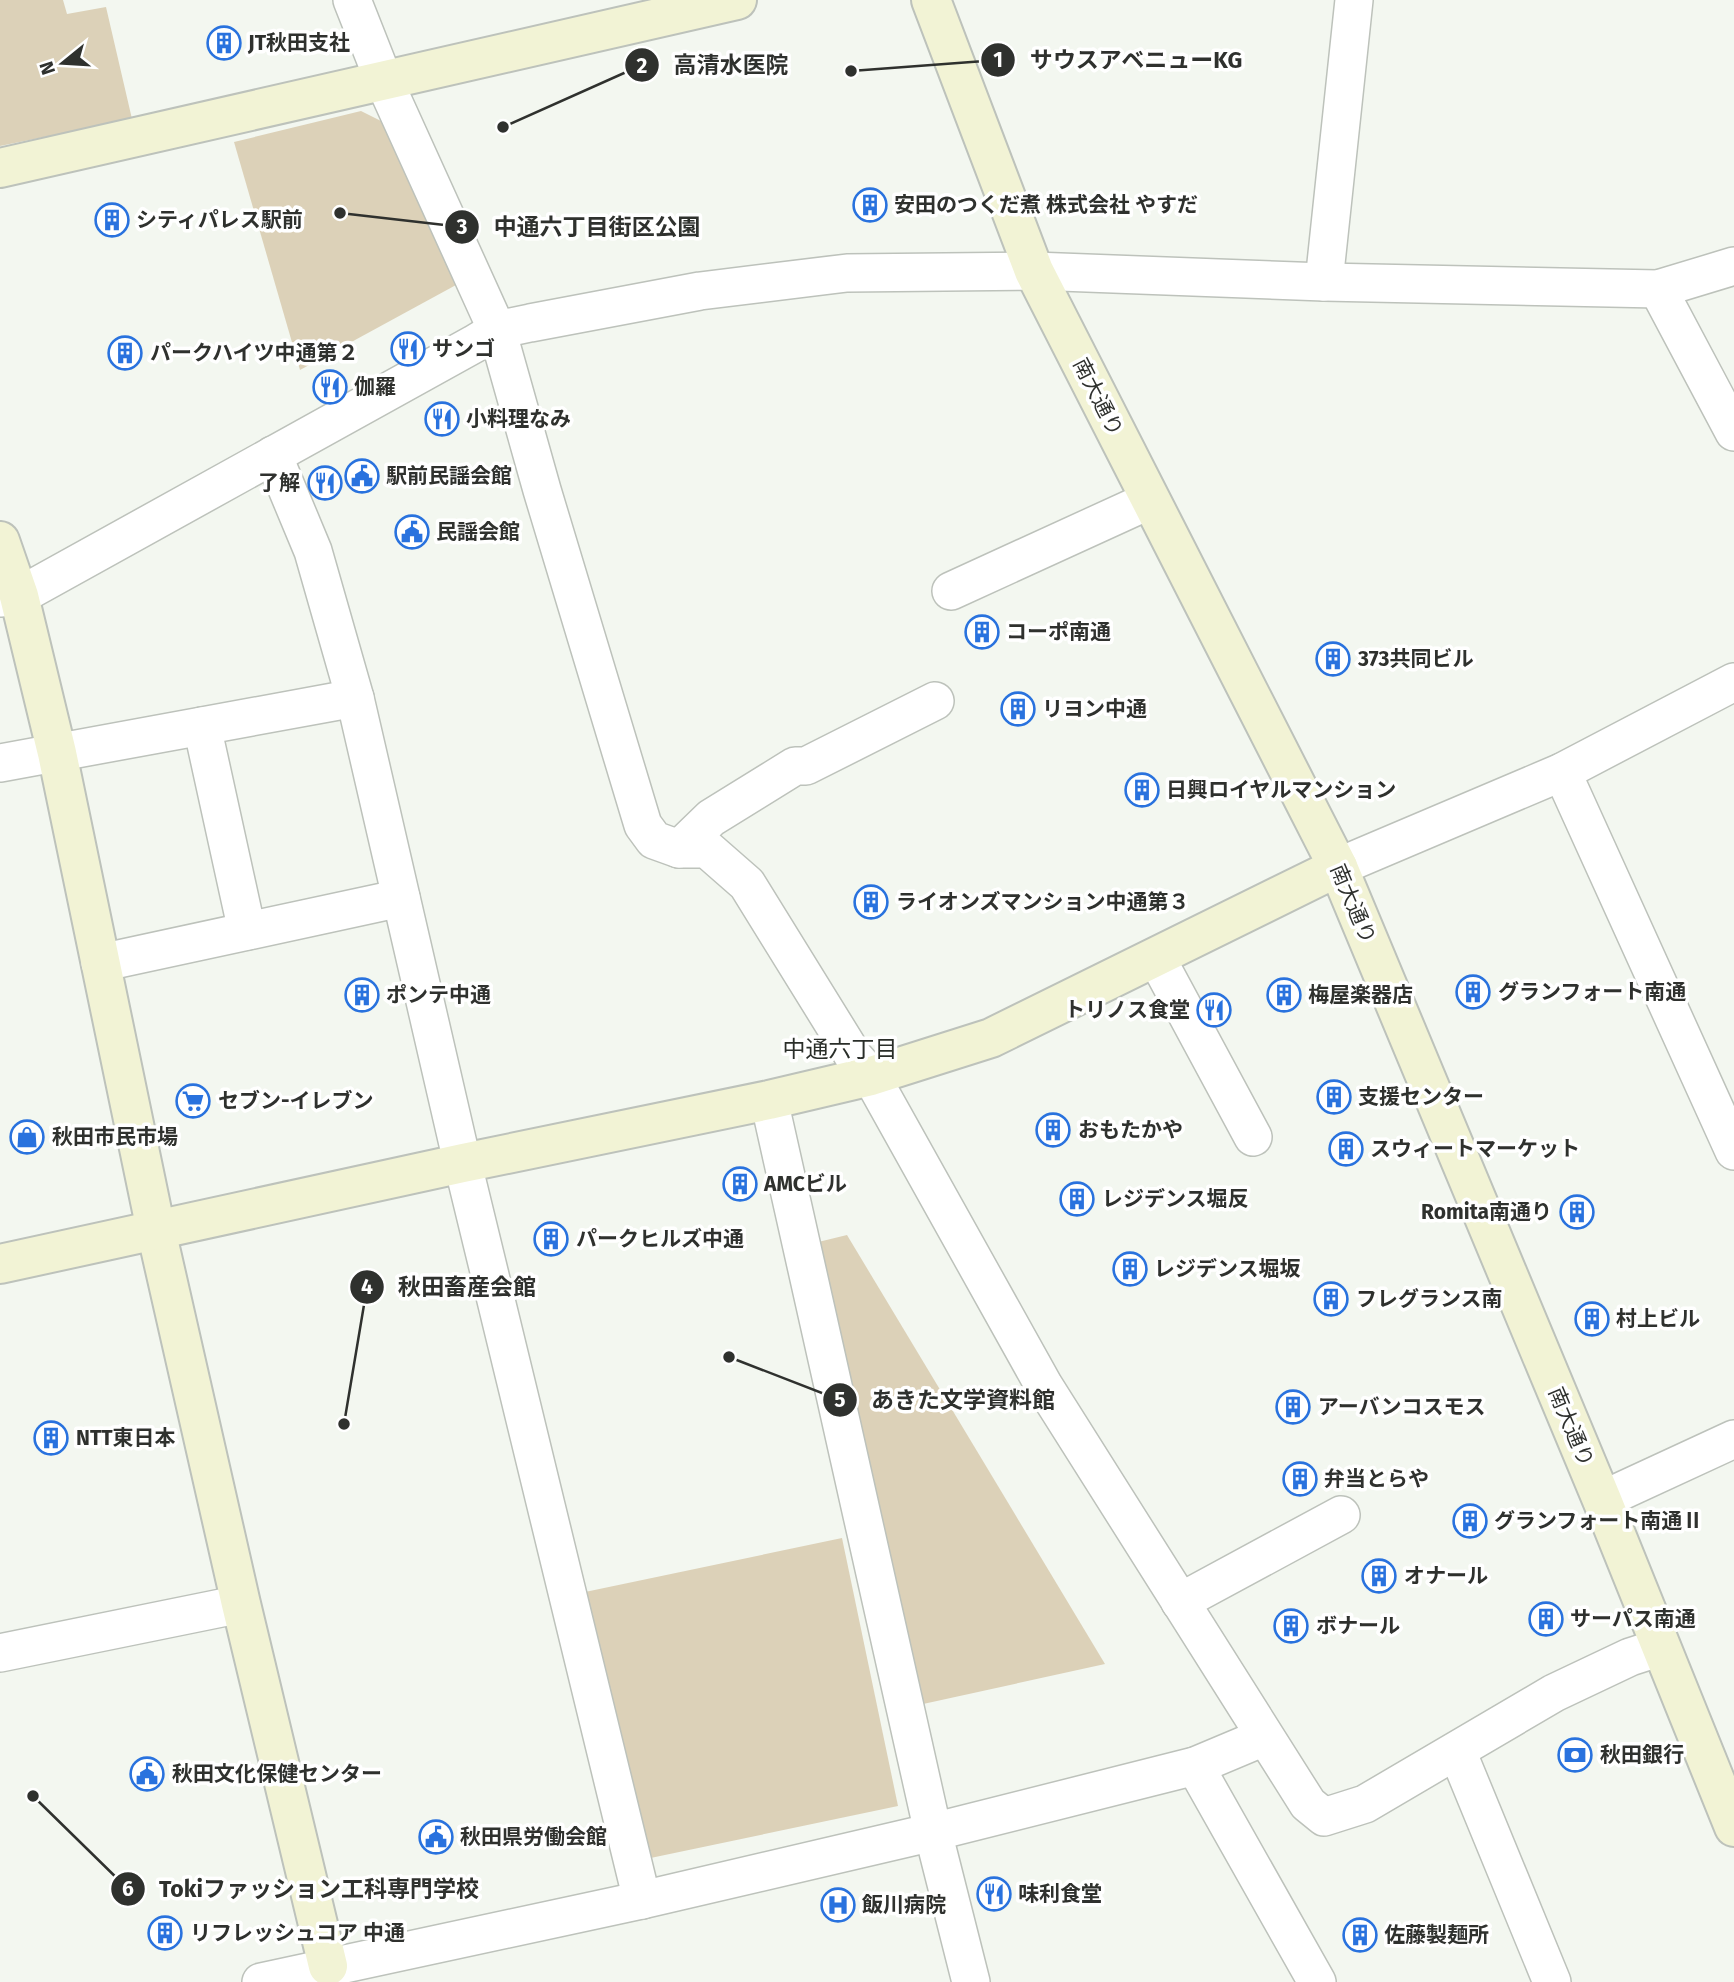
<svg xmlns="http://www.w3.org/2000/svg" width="1734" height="1982" font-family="'Fira Sans','Noto Sans JP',sans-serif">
<rect width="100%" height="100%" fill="#f3f7f0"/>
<g fill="#dcd1b8">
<polygon points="0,0 63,0 67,14 106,7 132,119 0,146"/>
<polygon points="361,111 385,123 456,285 300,370 234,142"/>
<polygon points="847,1235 1105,1664 914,1706 806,1245"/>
<polygon points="842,1538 898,1806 641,1860 585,1592"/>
</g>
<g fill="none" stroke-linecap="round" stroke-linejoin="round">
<defs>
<g id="street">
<polyline points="352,0 384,81 497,330 542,490 643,825 654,840 679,849 707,849 747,884 854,1057 871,1076 1044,1386 1308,1804 1324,1817 1365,1804 1554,1693 1630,1657 1661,1647"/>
<polyline points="1324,282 1354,0"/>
<polyline points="1658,289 1734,432"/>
<polyline points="273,455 313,551 355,698 458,1144 642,1900"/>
<polyline points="951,591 1150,500"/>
<polyline points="0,598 19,596 474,344 497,330 530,323 700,291 847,273 1034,271 1324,282 1658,289 1734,266"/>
<polyline points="202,726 247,931"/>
<polyline points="0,763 355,698"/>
<polyline points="1562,772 1734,1151"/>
<polyline points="679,849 711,818 795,766 806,766 935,701"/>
<polyline points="1338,867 1562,772 1734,682"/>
<polyline points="1156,957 1253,1137"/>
<polyline points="100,963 401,898"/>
<polyline points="769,1100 933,1832 971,1982"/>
<polyline points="1602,1500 1734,1439"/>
<polyline points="1180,1602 1341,1515"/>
<polyline points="0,1653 241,1604"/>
<polyline points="1457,1751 1552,1982"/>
<polyline points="1195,1766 1317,1982"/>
<polyline points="261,1982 642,1900 933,1832 1195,1766 1264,1737"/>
</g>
<g id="secondary">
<polyline points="931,0 1034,271 1338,867 1602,1500 1734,1827"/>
<polyline points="0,168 737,0"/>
<polyline points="0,541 19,596 57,753 156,1230 241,1604 328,1966"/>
<polyline points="0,1264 463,1163 769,1100 871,1076 991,1038 1338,867"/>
</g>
</defs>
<use href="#street" stroke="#bdc2bb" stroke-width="40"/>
<use href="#secondary" stroke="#bdc2bb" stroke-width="42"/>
<use href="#street" stroke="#fff" stroke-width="37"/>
<use href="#secondary" stroke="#f2f3d5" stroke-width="38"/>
</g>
<defs>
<symbol id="building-ring" viewBox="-11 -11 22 22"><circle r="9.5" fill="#fff" stroke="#2972de" stroke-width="1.5"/><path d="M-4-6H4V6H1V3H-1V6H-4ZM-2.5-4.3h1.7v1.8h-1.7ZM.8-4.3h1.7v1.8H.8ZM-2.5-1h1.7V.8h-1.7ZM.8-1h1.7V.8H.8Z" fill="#2972de"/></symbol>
<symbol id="restaurant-ring" viewBox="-11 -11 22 22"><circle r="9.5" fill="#fff" stroke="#2972de" stroke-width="1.5"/><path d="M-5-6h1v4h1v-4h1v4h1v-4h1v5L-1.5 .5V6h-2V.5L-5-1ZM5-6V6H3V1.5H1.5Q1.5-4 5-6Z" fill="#2972de"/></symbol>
<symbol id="civic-ring" viewBox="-11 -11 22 22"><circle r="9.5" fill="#fff" stroke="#2972de" stroke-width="1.5"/><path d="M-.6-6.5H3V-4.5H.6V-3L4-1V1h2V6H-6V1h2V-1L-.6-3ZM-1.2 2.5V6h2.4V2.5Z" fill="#2972de"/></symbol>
<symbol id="supermarket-ring" viewBox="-11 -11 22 22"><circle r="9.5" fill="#fff" stroke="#2972de" stroke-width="1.5"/><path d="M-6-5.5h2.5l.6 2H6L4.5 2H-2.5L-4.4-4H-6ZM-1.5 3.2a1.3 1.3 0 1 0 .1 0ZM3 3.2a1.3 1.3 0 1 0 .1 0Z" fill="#2972de"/></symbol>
<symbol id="shop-ring" viewBox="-11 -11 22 22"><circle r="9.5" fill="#fff" stroke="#2972de" stroke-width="1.5"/><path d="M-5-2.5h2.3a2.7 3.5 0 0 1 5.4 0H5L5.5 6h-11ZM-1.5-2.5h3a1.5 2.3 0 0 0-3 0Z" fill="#2972de"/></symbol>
<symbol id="bank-ring" viewBox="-11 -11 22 22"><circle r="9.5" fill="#fff" stroke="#2972de" stroke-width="1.5"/><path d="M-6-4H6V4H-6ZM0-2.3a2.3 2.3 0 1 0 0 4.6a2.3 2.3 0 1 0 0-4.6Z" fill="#2972de"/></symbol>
<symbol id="hospital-ring" viewBox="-11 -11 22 22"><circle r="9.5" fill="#fff" stroke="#2972de" stroke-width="1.5"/><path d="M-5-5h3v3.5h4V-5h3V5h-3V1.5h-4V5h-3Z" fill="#2972de"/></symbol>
</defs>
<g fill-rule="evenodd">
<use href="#building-ring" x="205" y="24" width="38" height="38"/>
<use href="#building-ring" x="851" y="186" width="38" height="38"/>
<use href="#building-ring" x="93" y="201" width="38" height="38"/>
<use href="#restaurant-ring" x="389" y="330" width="38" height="38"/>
<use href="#building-ring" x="106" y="334" width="38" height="38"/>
<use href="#restaurant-ring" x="311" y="368" width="38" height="38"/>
<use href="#restaurant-ring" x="423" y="400" width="38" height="38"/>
<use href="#civic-ring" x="343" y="457" width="38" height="38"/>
<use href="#restaurant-ring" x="306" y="464" width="38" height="38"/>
<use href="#civic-ring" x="393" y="513" width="38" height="38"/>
<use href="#building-ring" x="963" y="613" width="38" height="38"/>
<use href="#building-ring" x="1314" y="640" width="38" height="38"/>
<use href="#building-ring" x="999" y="690" width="38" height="38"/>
<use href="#building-ring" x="1123" y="771" width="38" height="38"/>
<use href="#building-ring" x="852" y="883" width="38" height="38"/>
<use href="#building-ring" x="1454" y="973" width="38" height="38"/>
<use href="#building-ring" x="343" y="976" width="38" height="38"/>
<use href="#building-ring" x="1265" y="976" width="38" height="38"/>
<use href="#restaurant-ring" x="1195" y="991" width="38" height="38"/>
<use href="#building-ring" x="1315" y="1078" width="38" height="38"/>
<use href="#supermarket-ring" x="174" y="1082" width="38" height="38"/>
<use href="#building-ring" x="1034" y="1111" width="38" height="38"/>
<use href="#shop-ring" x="8" y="1118" width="38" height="38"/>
<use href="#building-ring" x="1327" y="1130" width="38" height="38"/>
<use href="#building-ring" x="721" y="1165" width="38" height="38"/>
<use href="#building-ring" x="1058" y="1180" width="38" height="38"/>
<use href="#building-ring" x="1558" y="1193" width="38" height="38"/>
<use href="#building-ring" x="532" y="1220" width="38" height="38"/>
<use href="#building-ring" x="1111" y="1250" width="38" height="38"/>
<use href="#building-ring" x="1312" y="1280" width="38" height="38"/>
<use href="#building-ring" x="1573" y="1300" width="38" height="38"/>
<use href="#building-ring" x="1274" y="1388" width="38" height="38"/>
<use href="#building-ring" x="32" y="1419" width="38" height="38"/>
<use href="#building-ring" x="1281" y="1460" width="38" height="38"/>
<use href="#building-ring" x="1451" y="1502" width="38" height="38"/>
<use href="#building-ring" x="1360" y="1557" width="38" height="38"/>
<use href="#building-ring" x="1527" y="1600" width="38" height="38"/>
<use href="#building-ring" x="1272" y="1607" width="38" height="38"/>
<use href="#bank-ring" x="1556" y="1736" width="38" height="38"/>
<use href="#civic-ring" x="128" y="1755" width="38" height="38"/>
<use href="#civic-ring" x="417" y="1818" width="38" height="38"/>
<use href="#restaurant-ring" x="975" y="1875" width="38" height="38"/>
<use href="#hospital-ring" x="819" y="1886" width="38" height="38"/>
<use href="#building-ring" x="146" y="1914" width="38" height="38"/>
<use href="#building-ring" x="1341" y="1916" width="38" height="38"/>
</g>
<g text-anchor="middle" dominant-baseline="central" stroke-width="7" stroke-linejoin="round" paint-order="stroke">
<g font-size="21" font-weight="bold" fill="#2f312e" stroke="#fff" text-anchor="start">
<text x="248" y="43">JT秋田支社</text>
<text x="894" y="205">安田のつくだ煮 株式会社 やすだ</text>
<text x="136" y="220">シティパレス駅前</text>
<text x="432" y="349">サンゴ</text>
<text x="150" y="353">パークハイツ中通第２</text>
<text x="354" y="387">伽羅</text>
<text x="466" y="419">小料理なみ</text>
<text x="386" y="476">駅前民謡会館</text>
<text x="300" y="483" text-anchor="end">了解</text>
<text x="436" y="532">民謡会館</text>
<text x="1006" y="632">コーポ南通</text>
<text x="1358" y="659">373共同ビル</text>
<text x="1042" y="709">リヨン中通</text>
<text x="1166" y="790">日興ロイヤルマンション</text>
<text x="896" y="902">ライオンズマンション中通第３</text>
<text x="1498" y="992">グランフォート南通</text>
<text x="386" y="995">ポンテ中通</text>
<text x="1308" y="995">梅屋楽器店</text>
<text x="1190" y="1010" text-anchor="end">トリノス食堂</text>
<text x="1358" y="1097">支援センター</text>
<text x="218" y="1101">セブン-イレブン</text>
<text x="1078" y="1130">おもたかや</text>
<text x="52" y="1137">秋田市民市場</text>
<text x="1370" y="1149">スウィートマーケット</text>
<text x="764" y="1184">AMCビル</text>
<text x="1102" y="1199">レジデンス堀反</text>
<text x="1552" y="1212" text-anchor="end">Romita南通り</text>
<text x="576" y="1239">パークヒルズ中通</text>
<text x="1154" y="1269">レジデンス堀坂</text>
<text x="1356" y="1299">フレグランス南</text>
<text x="1616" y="1319">村上ビル</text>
<text x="1318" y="1407">アーバンコスモス</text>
<text x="76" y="1438">NTT東日本</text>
<text x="1324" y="1479">弁当とらや</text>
<text x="1494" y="1521">グランフォート南通Ⅱ</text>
<text x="1404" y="1576">オナール</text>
<text x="1570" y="1619">サーパス南通</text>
<text x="1316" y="1626">ボナール</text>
<text x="1600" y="1755">秋田銀行</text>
<text x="172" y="1774">秋田文化保健センター</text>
<text x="460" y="1837">秋田県労働会館</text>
<text x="1018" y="1894">味利食堂</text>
<text x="862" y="1905">飯川病院</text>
<text x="190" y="1933">リフレッシュコア 中通</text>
<text x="1384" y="1935">佐藤製麺所</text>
</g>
<g font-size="21" fill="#2f312e" stroke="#fff">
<text transform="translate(1098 397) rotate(63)">南大通り</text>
<text transform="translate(1353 904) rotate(67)">南大通り</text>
<text transform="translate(1571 1427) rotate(67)">南大通り</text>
</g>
<g font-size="23" fill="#2a2e29" stroke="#fff">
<text x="840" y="1049">中通六丁目</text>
</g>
</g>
<path fill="none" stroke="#2f312e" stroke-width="2.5" d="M851 71L998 60M503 127L642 65M340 213L462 227M344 1424L367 1287M729 1357L840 1400M33 1796L128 1889"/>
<g fill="#2f312e" stroke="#fff" stroke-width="2.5">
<circle cx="851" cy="71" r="7"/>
<circle cx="503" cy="127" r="7"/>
<circle cx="340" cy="213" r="7"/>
<circle cx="344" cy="1424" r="7"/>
<circle cx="729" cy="1357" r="7"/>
<circle cx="33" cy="1796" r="7"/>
<circle cx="998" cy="60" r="18"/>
<circle cx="642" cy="65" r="18"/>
<circle cx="462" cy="227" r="18"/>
<circle cx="367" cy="1287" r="18"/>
<circle cx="840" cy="1400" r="18"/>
<circle cx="128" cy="1889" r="18"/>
</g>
<g font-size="21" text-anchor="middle" font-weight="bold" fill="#fff">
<text x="998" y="67">1</text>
<text x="642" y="73">2</text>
<text x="462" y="234">3</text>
<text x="367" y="1294">4</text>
<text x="840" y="1407">5</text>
<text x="128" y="1896">6</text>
</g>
<g font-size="23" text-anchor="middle" font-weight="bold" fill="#2f312e" stroke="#fff" stroke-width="7" stroke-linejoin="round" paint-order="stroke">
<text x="1136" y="68">サウスアベニューKG</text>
<text x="731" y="73">高清水医院</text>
<text x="597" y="235">中通六丁目街区公園</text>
<text x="467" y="1295">秋田畜産会館</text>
<text x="963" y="1408">あきた文学資料館</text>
<text x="319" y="1897">Tokiファッション工科専門学校</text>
</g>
<g transform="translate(63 63) rotate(252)" stroke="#ffffff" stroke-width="5" paint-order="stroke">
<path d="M0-5L12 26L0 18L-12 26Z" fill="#2f312e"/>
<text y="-10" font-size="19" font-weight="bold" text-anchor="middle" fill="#2f312e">N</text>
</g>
</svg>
